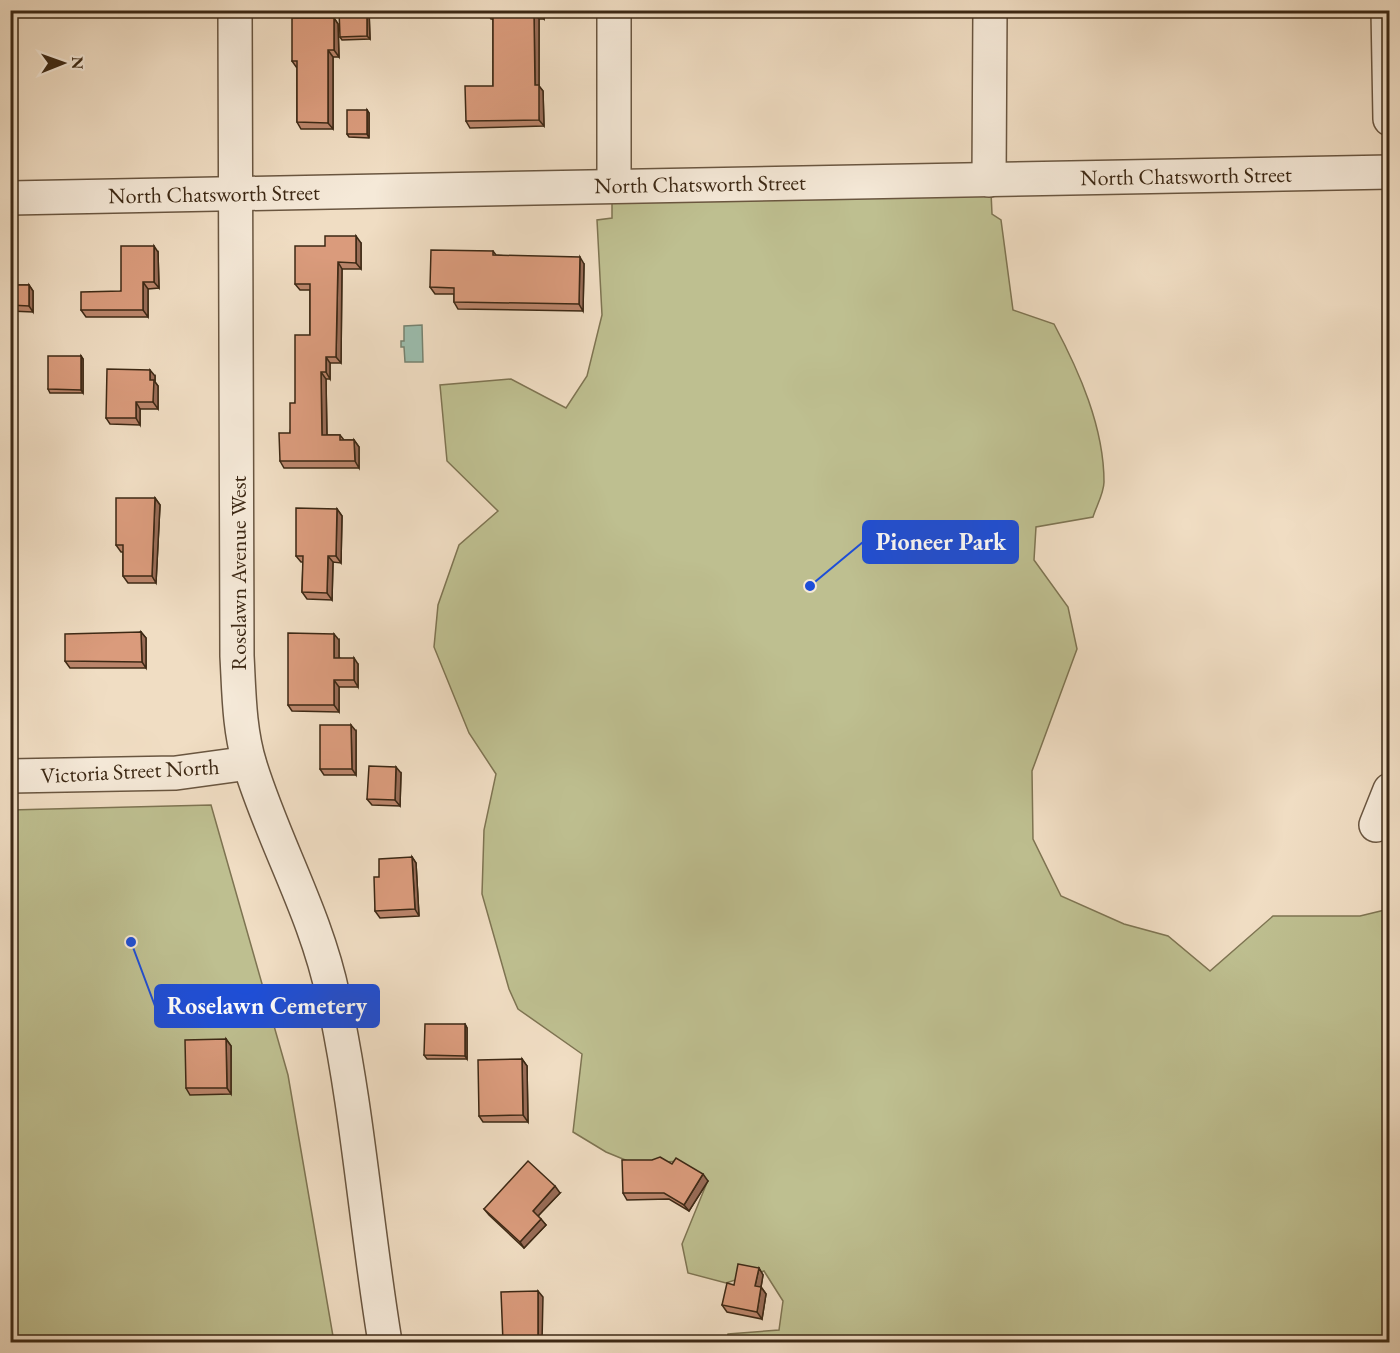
<svg xmlns="http://www.w3.org/2000/svg" width="1400" height="1353" font-family="'EB Garamond',serif">
<rect width="100%" height="100%" fill="#f0ddc3"/>
<filter id="stains"><feTurbulence type="fractalNoise" baseFrequency=".00333" numOctaves="4"/><feColorMatrix values="0 0 0 0 .2 0 0 0 0 .09 0 0 0 0 .02 0 0 0 .5 -.17"/></filter>
<radialGradient id="worn" r=".72"><stop offset=".6" stop-color="#630" stop-opacity="0"/><stop offset="1" stop-color="#630" stop-opacity=".3"/></radialGradient>
<g fill="#bebf90" stroke="#7e7452" stroke-width="1.5">
<path d="M991,192L992,214L1001,220L1013,310L1054,324C1079,371 1104,427 1104,482C1104,493 1096,507 1093,517L1036,527L1034,560L1068,607L1077,649L1032,771L1033,839L1061,896L1124,924L1168,936L1210,971L1273,916H1360L1389,909V1342H726L728,1334L779,1330L783,1301L764,1271L726,1283L688,1273L682,1244L706,1185L680,1161L635,1164L606,1152L573,1132L582,1054L518,1009L509,989L482,894L484,830L496,774L469,733L434,647L438,605L459,545L498,511L447,461L440,385L511,379L566,408L587,376L602,315L597,220L612,218V200Z"/>
<polygon points="211,805 288,1075 334,1342 11,1342 10,810"/>
</g>
<polygon fill="#9bbdad" stroke="#758270" stroke-width="1.5" points="422,325 423,362 405,362 404,347 401,347 401,341 404,341 404,326"/>
<g fill="none" stroke-linecap="round" stroke-linejoin="round">
<defs>
<g id="minor">
<path d="M235,10L237,656C239,692 239,730 250,765C274,843 316,914 333,996C358,1110 366,1227 385,1342"/>
<polyline points="614,10 614,185"/>
<polyline points="1388,10 1390,119"/>
<polyline points="989,180 990,10"/>
<polyline points="10,198 1390,172"/>
<polyline points="10,776 176,773 249,763"/>
<polyline points="1376,825 1390,790"/>
</g>
</defs>
<use href="#minor" stroke="#6a5640" stroke-width="36"/>
<use href="#minor" stroke="#f5e9d8" stroke-width="33"/>
</g>
<g fill="#bb856b" stroke="#3d2915" stroke-width="1.5">
<polygon points="369,10 370,39 342,40 340,37"/>
<polygon points="544,10 544,19 539,19 539,86 543,91 544,126 470,128 466,121 493,86 493,19 491,19 487,12"/>
<polygon points="334,18 338,24 339,57 333,57 333,129 301,129 297,122 297,68 292,61"/>
<polygon points="367,110 369,113 369,138 349,137 347,134"/>
<polygon points="361,243 361,269 342,269 341,363 330,363 330,379 326,379 327,435 340,435 344,440 354,440 359,447 359,468 284,468 280,461 290,433 295,403 310,335 310,290 300,290 295,284 325,246"/>
<polygon points="493,251 496,255 584,264 583,311 458,309 454,302 454,294 435,294 430,287"/>
<polygon points="158,252 159,288 148,289 148,317 86,317 81,310 121,291"/>
<polygon points="10,274 11,285 29,285 33,291 33,312 10,311"/>
<polygon points="81,356 83,359 83,393 50,393 48,389"/>
<polygon points="155,376 155,382 158,386 158,409 140,409 140,425 110,424 106,418"/>
<polygon points="155,498 160,505 156,583 128,583 123,576 123,552 121,552 116,545"/>
<polygon points="337,509 342,516 341,563 333,562 332,600 307,599 302,592 303,562 301,562 296,556"/>
<polygon points="141,632 146,638 146,668 70,668 65,661"/>
<polygon points="339,640 339,658 358,664 358,687 339,687 339,712 292,711 288,705"/>
<polygon points="356,731 356,775 324,775 320,769"/>
<polygon points="401,773 400,806 372,805 367,799"/>
<polygon points="412,857 416,863 419,916 380,918 375,911 379,877"/>
<polygon points="465,1024 467,1028 467,1059 427,1059 424,1055"/>
<polygon points="226,1039 231,1046 231,1094 190,1095 186,1088"/>
<polygon points="522,1059 527,1066 528,1122 483,1122 479,1116"/>
<polygon points="672,1164 708,1181 689,1211 669,1199 627,1200 623,1193"/>
<polygon points="560,1193 538,1216 546,1225 524,1248 489,1215 484,1209"/>
<polygon points="759,1268 763,1275 761,1287 766,1294 762,1319 727,1312 722,1305 734,1285"/>
</g>
<g fill="#996c57" stroke="#3d2915" stroke-width="1.5">
<polygon points="367,10 369,10 370,39 367,36"/>
<polygon points="539,10 544,10 544,19 539,12"/>
<polygon points="534,12 539,19 539,86 543,91 544,126 539,120 535,85"/>
<polygon points="334,18 338,24 339,57 334,50"/>
<polygon points="328,50 333,57 333,129 328,123"/>
<polygon points="367,110 369,113 369,138 367,134"/>
<polygon points="356,236 361,243 361,269 356,263"/>
<polygon points="154,246 158,252 159,288 154,282"/>
<polygon points="580,257 584,264 583,311 579,304"/>
<polygon points="338,262 342,269 341,363 336,357"/>
<polygon points="143,282 148,289 148,317 143,310"/>
<polygon points="29,285 33,291 33,312 29,306"/>
<polygon points="81,356 83,359 83,393 81,390"/>
<polygon points="326,357 330,363 330,379 326,372"/>
<polygon points="150,370 155,376 155,382 158,386 158,409 153,402 150,380"/>
<polygon points="321,372 326,379 327,442 322,435"/>
<polygon points="136,402 140,409 140,425 136,418"/>
<polygon points="354,440 359,447 359,468 355,461"/>
<polygon points="155,498 160,505 156,583 152,576"/>
<polygon points="337,509 342,516 341,563 336,556"/>
<polygon points="328,556 333,562 332,600 327,593"/>
<polygon points="10,629 12,631 13,667 10,663"/>
<polygon points="141,632 146,638 146,668 142,662"/>
<polygon points="334,634 339,640 339,664 334,658"/>
<polygon points="354,658 358,664 358,687 354,680"/>
<polygon points="334,680 339,687 339,712 334,705"/>
<polygon points="351,725 356,731 356,775 352,769"/>
<polygon points="396,767 401,773 400,806 395,800"/>
<polygon points="412,857 416,863 419,916 415,909"/>
<polygon points="465,1024 467,1028 467,1059 465,1056"/>
<polygon points="226,1039 231,1046 231,1094 227,1088"/>
<polygon points="522,1059 527,1066 528,1122 523,1115"/>
<polygon points="703,1174 708,1181 689,1211 684,1205"/>
<polygon points="555,1186 560,1193 537,1217 533,1211"/>
<polygon points="541,1219 546,1225 524,1248 520,1242"/>
<polygon points="759,1268 763,1275 760,1293 755,1286"/>
<polygon points="761,1287 766,1294 762,1319 757,1312"/>
<polygon points="538,1291 543,1297 542,1342 538,1342"/>
</g>
<g fill="#da9b7c" stroke="#3d2915" stroke-width="1.5">
<polygon points="339,10 367,10 367,36 340,37"/>
<polygon points="487,10 539,10 539,12 534,12 535,85 539,85 539,120 466,121 465,86 493,86 493,12 487,12"/>
<polygon points="292,18 334,18 334,50 328,50 328,123 297,122 297,61 292,61"/>
<rect x="347" y="110" width="20" height="24"/>
<polygon points="325,236 356,236 356,263 338,262 336,357 326,357 326,372 321,372 322,435 340,435 340,440 354,440 355,461 280,461 279,433 290,433 290,403 295,403 295,335 310,335 310,284 295,284 295,246 325,246"/>
<polygon points="121,246 154,246 154,282 143,282 143,310 81,310 81,292 121,291"/>
<polygon points="431,250 493,251 493,255 580,257 579,304 454,302 454,288 430,287"/>
<polygon points="10,285 29,285 29,306 10,305"/>
<polygon points="48,356 81,356 81,390 48,389"/>
<polygon points="107,369 150,370 150,380 154,380 153,402 136,402 136,418 106,418"/>
<polygon points="116,498 155,498 152,576 123,576 123,545 116,545"/>
<polygon points="296,508 337,509 336,556 328,556 327,593 302,592 303,556 296,556"/>
<polygon points="141,632 142,662 65,661 65,634"/>
<polygon points="288,633 334,634 334,658 354,658 354,680 334,680 334,705 288,705"/>
<polygon points="320,725 351,725 352,769 320,769"/>
<polygon points="369,766 396,767 395,800 367,799"/>
<polygon points="412,857 415,909 375,911 374,877 379,877 379,859"/>
<polygon points="425,1024 465,1024 465,1056 424,1055"/>
<polygon points="226,1039 227,1088 186,1088 185,1040"/>
<polygon points="522,1059 523,1115 479,1116 478,1060"/>
<polygon points="660,1157 672,1164 676,1158 703,1174 684,1205 664,1193 623,1193 622,1160 652,1160"/>
<polygon points="528,1161 555,1186 533,1211 541,1219 520,1242 484,1209"/>
<polygon points="738,1264 759,1268 755,1286 761,1287 757,1312 722,1305 727,1283 734,1285"/>
<polygon points="538,1291 538,1342 503,1342 501,1292"/>
</g>
<g text-anchor="middle" dominant-baseline="central" stroke-width="4.5" stroke-linejoin="round" paint-order="stroke">
<g font-size="22" fill="#3d2915" stroke="#f5e9d8">
<text transform="translate(1186 176) rotate(-1)">North Chatsworth Street</text>
<text transform="translate(700 184) rotate(-1)">North Chatsworth Street</text>
<text transform="translate(214 194) rotate(-1)">North Chatsworth Street</text>
<text transform="translate(238 573) rotate(-90)">Roselawn Avenue West</text>
<text transform="translate(130 771) rotate(-3)">Victoria Street North</text>
</g>
</g>
<path fill="none" stroke="#1d4ed8" stroke-width="2" d="M810 586L863 542M131 942L155 1006"/>
<g fill="#1d4ed8" stroke="#f5e9d8" stroke-width="2">
<circle cx="810" cy="586" r="6"/>
<circle cx="131" cy="942" r="6"/>
</g>
<g fill="#1d4ed8" stroke="#1d4ed8" stroke-width="2">
<rect x="863" y="521" width="155" height="42" rx="6"/>
<rect x="155" y="985" width="224" height="42" rx="6"/>
</g>
<g font-size="24" text-anchor="middle" font-weight="bold" fill="#fff">
<text x="941" y="550">Pioneer Park</text>
<text x="267" y="1014">Roselawn Cemetery</text>
</g>
<rect width="1400" height="1353" fill="none" stroke="#f0ddc3" stroke-width="36"/>
<rect x="12" y="12" width="1376" height="1329" fill="none" stroke="#3d2915" stroke-width="3"/>
<rect x="18" y="18" width="1364" height="1317" fill="none" stroke="#3d2915" stroke-width="1.5"/>
<g transform="translate(63 63) rotate(89)" stroke="#f5e9d8" stroke-width="4.5" paint-order="stroke">
<path d="M0-4.5L10 22L0 15L-10 22Z" fill="#3d2915"/>
<text y="-9" font-size="16" font-weight="bold" text-anchor="middle" fill="#3d2915">N</text>
</g>
<rect width="100%" height="100%" filter="url(#stains)"/>
<rect width="100%" height="100%" fill="url(#worn)"/>
</svg>
